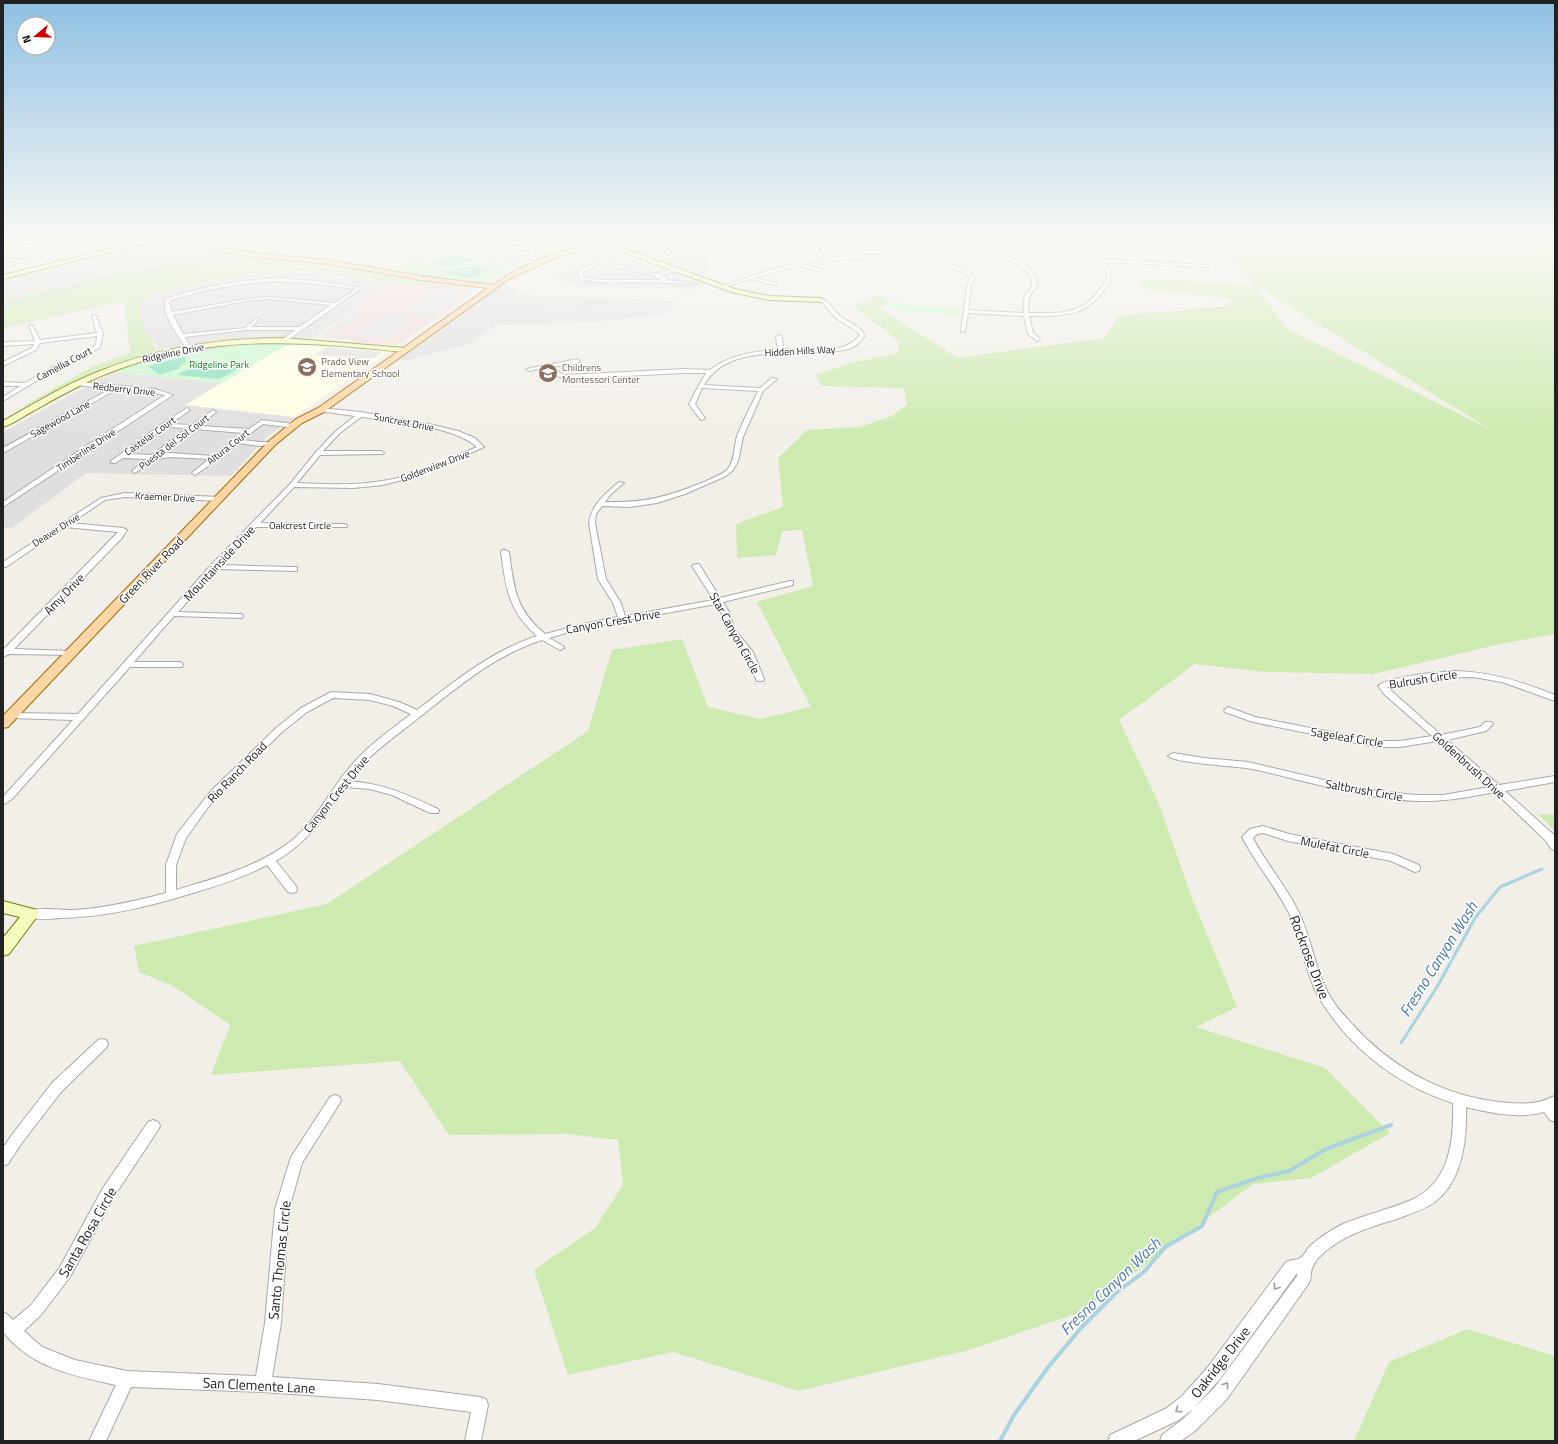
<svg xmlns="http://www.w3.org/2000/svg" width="1558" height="1444" font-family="'Titillium Web',sans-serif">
<rect width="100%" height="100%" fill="#f2efe9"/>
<g fill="#e0dfdf">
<polygon points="624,237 717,237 712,248 705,278 607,242"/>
<polygon points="151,243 182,244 224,253 187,263 131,270 102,275 9,299 3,297 3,279"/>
<polygon points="597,253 663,268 702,284 696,289 580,287 563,282 555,275"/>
<polygon points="296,272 389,283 385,287 313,338 251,338 217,341 158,350 154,341 151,340 142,322 139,303 139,300 148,296 240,275"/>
<polygon points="499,286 511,287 517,289 518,293 529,295 673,301 672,302 677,303 665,314 595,322 496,325 469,344 404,361 398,360"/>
<polygon points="113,372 222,383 186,405 295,417 267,437 231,476 86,473 12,528 3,527 3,432"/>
</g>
<polygon fill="#f2dad9" points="392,282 476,290 397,345 352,342 354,340 322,337 366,300 379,293"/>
<polygon fill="#ffffe5" points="289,343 389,352 295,417 185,405"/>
<g fill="#cdebb0" fill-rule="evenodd">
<path d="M1148,237H1555V634L1500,644L1374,674L1264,672L1195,664L1119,720L1159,804L1192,898L1237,1007L1196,1027L1325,1068L1390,1133L1311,1178L1253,1184L1084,1311L969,1350L799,1391L673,1352L568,1375L534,1270L595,1228L623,1185L618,1140L567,1134L449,1135L400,1061L211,1075L230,1025L173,986L139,972L134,946L327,904L588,731L612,650L682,639L708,707L760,719L811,707L757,602L813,586L802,530L782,531L776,555L737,558L736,524L783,507L778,458L807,430L860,427L892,416L907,404L904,388L822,386L816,375L851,363L898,353L899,342L853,305L879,295L892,303L877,307L958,358L1105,338L1118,316L1227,306L1232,299L1143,288L1137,278L1254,285L1233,258ZM1256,286L1492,430L1286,328Z"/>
<polygon points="224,253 243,257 308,262 455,287 432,286 297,271 229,277 147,296 139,302 142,322 157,352 117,363 83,377 11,413 93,366 130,353 124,301 3,328 3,301 102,275 131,270 187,263"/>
<polygon points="1538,814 1555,815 1555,831"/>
<polygon points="1467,1329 1555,1356 1555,1441 1354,1441 1389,1362"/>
</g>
<g fill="#c8facc">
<polygon points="451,249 525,263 482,285 391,270 411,262"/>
<polygon points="894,303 918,307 931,306 960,308 960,316 898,310 886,305"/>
<path d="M249,343H289L222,383L113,372C158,356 202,348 249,343Z"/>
</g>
<g fill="#88e0be">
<path d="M452,255L474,259C464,267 442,269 430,263Z"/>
<polygon points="479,266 494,269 470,278 442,272 450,269"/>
<polygon points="184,357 186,361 178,369 159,375 148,366"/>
<path d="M229,363L244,366L219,379L177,375C192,365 212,365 229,363Z"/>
</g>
<g fill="#e2e2e2">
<polygon points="452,288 461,290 451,294 462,294 459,296 463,297 437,315 399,314 425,297 416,296 422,292 446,292"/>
<polygon points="554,297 573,297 572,298 576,299 574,309 571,309 573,312 576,312 575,321 551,323 551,322 548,322 549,314 553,314 551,311 547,311 549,299 554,299"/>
<polygon points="629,299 671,301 671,303 678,304 666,313 659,312 660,310 657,309 593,311 593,308 589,308 589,307 624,306 624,301"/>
<polygon points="353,312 366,315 338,329 339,331 343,332 336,336 324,335 337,325 343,323 341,322"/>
<polygon points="383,316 407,318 406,321 414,322 405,328 401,327 389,338 350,336"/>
<polygon points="230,345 230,347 172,357 172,355"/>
<polygon points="326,347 382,352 374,358 366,359 315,355"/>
</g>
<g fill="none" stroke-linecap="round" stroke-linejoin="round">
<g stroke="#aad3df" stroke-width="1.5">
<polyline points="1421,237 1457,243 1518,244 1555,250"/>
<polyline points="265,253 285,248 314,237"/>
<polyline points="3,306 118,275 243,257"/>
</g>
<polyline stroke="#aad3df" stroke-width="3" points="1401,1043 1437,987 1475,918 1500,887 1542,869"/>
<polyline stroke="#aad3df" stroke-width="4" points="1000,1441 1014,1415 1049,1366 1082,1327 1117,1292 1144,1272 1165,1247 1202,1226 1217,1192 1258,1178 1289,1171 1326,1149 1391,1125"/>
<defs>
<g id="street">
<path d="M70,237H74C54,254 28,261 3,267V265L32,257L49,250Z"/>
<polygon points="228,237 234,237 202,246 200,245"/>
<polygon points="422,237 427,237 382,253 412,259 481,237 487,237 456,247 490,254 541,237 546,237 519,247 535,250 535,252 514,248 495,254 538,262 536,264 451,249 412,261 375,253"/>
<polygon points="557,237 564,237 575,240 573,241"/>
<polygon points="655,237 659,237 651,245 640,248 668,256 690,249 675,243 675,241 697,237 680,242 696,249 683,254 704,260 702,261 678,255 668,258 633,248 649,243"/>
<polygon points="819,237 823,237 825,240 825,250 833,257 874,255 890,257 888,258 846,259 803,264 828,271 826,273 798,266 754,278 777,283 775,285 750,279 721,288 719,287 777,268 828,258 821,250 821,240"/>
<path d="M900,237H904L909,244L915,249L971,273L974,278L971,286L968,310L1024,313C1024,308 1023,302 1025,297C1026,292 1034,288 1032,281C1028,260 978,250 961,243L955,237H959L963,241C982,248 1033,259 1037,281C1038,288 1031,292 1029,298C1028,302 1029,308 1028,313C1047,313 1070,315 1085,304C1091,300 1096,294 1100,289C1106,282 1110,276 1104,267C1093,252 1074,250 1059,243V241L1066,237H1070L1063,242L1085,249L1100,259L1207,265L1209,266L1207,267L1103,262C1111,270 1114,278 1106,288C1101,294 1096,301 1089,306C1073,317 1048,316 1029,316L1033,333L1040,339L1037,341L1028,334L1024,316L968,313L965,331L961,332L967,286L970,278L967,275L913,251L906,246Z"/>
<polygon points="3,256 26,256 28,257 26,258 3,258"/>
<path d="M609,256L610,258L602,262L656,274L675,269L677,271L660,275L666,277V280L695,283L693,284C674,283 656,282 637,282C619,282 597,285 579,278L578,274L579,270ZM599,264L649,274L662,280H599L589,279L583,276V272Z"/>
<path d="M275,278L317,281L362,288L285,342L283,341V339L295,330H246L184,337L192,348L187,349C178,336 162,316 165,299C201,287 237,280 275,278ZM275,281L308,283L356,289L335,303L268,297L246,299L172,312L169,301C204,289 239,283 275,281ZM268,299L331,305L299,327H251L259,319L257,318L245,328L183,334L173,315L246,301Z"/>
<path d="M821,299C830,301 833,310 840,316C847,322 862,326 865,336C863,338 861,341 859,343C852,350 839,351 830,352C791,356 728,343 704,385L760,388L772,378L777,379L763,391L743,437L738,461L733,470L726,476L685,494L657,503L630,507L602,506L596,514L595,523L606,579L621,603L625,616L714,600L692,566L696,564H699L720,598L790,581H793V585L723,602L729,612L735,630L753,652L764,679L763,681H757L756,679L745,653L727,630L721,612L716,604L583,628L549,638L563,646L564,648L560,650L542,640C495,655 459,686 421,716C396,736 368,754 349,781C385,784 406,794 438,809L439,811L438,813H430L392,795L370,789L345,787C323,819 309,841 276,861L296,886L297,889L296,892L292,893L288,892L267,865C245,877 220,885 196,892C152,906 107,917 61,918C50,919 37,920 27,917L26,914L27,911C40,907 60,910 74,910C105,908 136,901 166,893V865L177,834L211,791L276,728L301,708L331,692L370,694L399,702L417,710C455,681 491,651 537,636C508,611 506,588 501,552L502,550H505L509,552C514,588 515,609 545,634L583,624L618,617L613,603L598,579L589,523C591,505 606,493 619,482L624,483L610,495L605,502C645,503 667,497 704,482C712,478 722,475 728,469C735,460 734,446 737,436C743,421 751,406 758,391L702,388L695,404L705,418L702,420L700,419L689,404L700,383L706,373H684L565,379L557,376L548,367L529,371L526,369L577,359L580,361L579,362L554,367L561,374L565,375L684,369L710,370C729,355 754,351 778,350L776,337L779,335L782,337L783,349C807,349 843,356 859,336V333L836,318L822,302L819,301ZM333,698L370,700L393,706L411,714C391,730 368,745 351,766C330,790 316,821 291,841C258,867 215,878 176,890V865L186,838L217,795L282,732L307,712Z"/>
<polygon points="94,315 96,316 103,334 100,347 87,356 55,370 3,401 3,397 20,386 3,386 3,382 25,383 51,368 83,354 96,345 97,336 40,343 36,350 3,366 3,362 32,348 34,344 3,346 3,342 35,341 29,326 31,325 33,326 40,340 97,333 92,316"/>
<polygon points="78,382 155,389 173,395 3,507 3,502 86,446 165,395 155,393 117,389 3,453 3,448 110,389 76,385 75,384"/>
<path d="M187,408L190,410L189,411L170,424L192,425L213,410L216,412L215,413L199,426L249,429L262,420L294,424L297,426L294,428L263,424L242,440L260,442H274V444L260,446L238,443L218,459L195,475L192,473L193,472L209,459L170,457L155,459L135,473L132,471L133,470L147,459L123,458L115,463H111V461L162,424ZM165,427L187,428L152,455L128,454ZM194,429L244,433L213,456L170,453L161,454Z"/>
<path d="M321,408L361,412L433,425L458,431L475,438L484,447L421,475L383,485L353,488L294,487L260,523L345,524L347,525V527H256L220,565L294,567H297V571L216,569L178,612L239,614H242L243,616L242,618L174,616L134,662H179L182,663L183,665L182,667H130L12,799L3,805V797L73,720L12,718L8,715L9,713L78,714L211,565L290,484L316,452L336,431L355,416L319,411V409ZM361,417C392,421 454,426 477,447C446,460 416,476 382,481C354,486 325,484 297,483L320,455L383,454L384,453L381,451H323L340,433Z"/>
<polygon points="125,493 220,497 223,499 220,501 125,497 105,500 71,523 123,528 127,530 122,538 14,649 72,651 76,653 72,655 9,654 3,657 3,650 118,532 65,527 6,567 3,567 3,562 101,498"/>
<path d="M1456,671C1491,672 1523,682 1555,695V701L1502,682L1473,677L1438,678L1400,683L1387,687L1441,735L1480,727L1485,722H1491L1493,724L1486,731L1447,740L1499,785L1555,776V782L1505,791L1554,835L1555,838V850L1551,849L1546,841L1495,792C1469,797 1443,802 1416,801C1373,799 1332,788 1290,778C1276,775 1261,770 1246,768C1233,766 1175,763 1168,756L1173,753L1204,758L1248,762L1354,787L1385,792L1416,795H1443L1489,787L1437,741L1400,747H1376L1253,722L1225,712L1224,710L1228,707L1255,717L1376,741H1400L1432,736L1385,695L1378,686C1388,676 1440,672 1456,671Z"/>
<path d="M1263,826L1289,834L1393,854L1419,865L1420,868L1419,871L1415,872L1391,861L1288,841L1263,833L1257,834L1253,838C1265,862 1284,883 1296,907C1312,936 1314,970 1331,998C1336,1007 1345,1016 1352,1024C1389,1065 1437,1093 1492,1101C1507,1103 1523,1105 1538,1102C1544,1101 1549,1098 1555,1096V1122L1550,1120L1544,1112C1518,1119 1491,1113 1466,1107C1467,1139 1463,1180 1435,1202C1425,1209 1413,1213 1402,1217C1379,1225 1357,1230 1337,1243C1329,1248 1317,1257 1313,1266C1310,1271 1312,1277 1309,1283L1227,1399L1195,1431L1181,1441H1160L1162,1435L1183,1419L1215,1387L1297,1276V1273L1220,1379L1194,1408L1179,1420L1134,1441H1108L1110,1435L1167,1408L1182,1396L1208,1367L1286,1262C1290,1260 1297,1260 1300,1258C1304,1256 1307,1249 1310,1246C1320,1237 1331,1230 1343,1224C1364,1215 1387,1210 1409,1201C1450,1184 1454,1142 1453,1103C1409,1089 1373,1065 1342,1030C1332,1017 1322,1005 1315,990C1304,966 1301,939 1290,915C1276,887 1256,864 1242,837L1250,829Z"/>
<polygon points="102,1039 106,1040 108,1044 106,1048 62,1091 21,1144 8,1164 3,1166 3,1148 11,1136 52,1083 98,1040"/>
<path d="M335,1095L340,1097L341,1101L302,1163L289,1209L281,1323L272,1377L378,1384L480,1397L486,1399L488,1405L481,1441H465L471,1412L378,1400L263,1392L131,1387L106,1441H89L116,1385C74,1376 32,1368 3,1332V1312L8,1315L13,1320L31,1305L60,1267L103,1188L148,1122L153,1120L158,1122L160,1126L158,1130L113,1198L70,1277L41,1315L24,1331L42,1347L75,1360L127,1371L256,1376L265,1323L275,1209L291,1157L330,1097Z"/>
</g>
<g id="secondary">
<polygon points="595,238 735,289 769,296 821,298 824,300 821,302 769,300 731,292 593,241 592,240"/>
<polygon points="141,239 143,240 143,242 134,246 3,279 3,275 130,244"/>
<path d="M284,338L405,348L409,350L405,352C298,341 209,333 106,374C81,384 58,397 35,410C25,415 14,424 3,427V421C35,403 66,384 100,371C159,347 221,338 284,338Z"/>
<polygon points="3,901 37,910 39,914 9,954 3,956 3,938 20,917 3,913"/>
</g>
<polygon id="primary" points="3,237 30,240 184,240 246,252 328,260 421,276 493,285 518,269 545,257 601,239 611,237 620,237 550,260 509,279 324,412 302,423 275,445 8,727 3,728 3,716 269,441 296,419 318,408 488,288 421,280 328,264 246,256 184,244 30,244 3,241"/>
</defs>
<use href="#street" stroke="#a9a9a9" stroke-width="2"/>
<use href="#secondary" stroke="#707d05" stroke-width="2"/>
<use href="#primary" stroke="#a06b00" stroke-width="2"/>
<use href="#street" fill="#fff" fill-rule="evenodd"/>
<use href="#secondary" fill="#f7fabf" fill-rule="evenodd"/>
<use href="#primary" fill="#fcd6a4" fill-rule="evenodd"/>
</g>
<defs><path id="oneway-chevron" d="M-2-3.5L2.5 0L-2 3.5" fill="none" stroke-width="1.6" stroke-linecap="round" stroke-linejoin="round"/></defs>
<g stroke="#9c9c9c">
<use href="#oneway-chevron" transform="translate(1276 1287) rotate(126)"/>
<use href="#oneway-chevron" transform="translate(1226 1385) rotate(-54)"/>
<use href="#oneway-chevron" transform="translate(1178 1410) rotate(144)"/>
</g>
<linearGradient id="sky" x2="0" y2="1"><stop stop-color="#8fc0e4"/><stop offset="0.54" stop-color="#f9f8f5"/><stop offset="1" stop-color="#f9f8f5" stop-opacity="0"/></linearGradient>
<rect width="1558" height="439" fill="url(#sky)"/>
<defs>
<symbol id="school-disc" viewBox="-11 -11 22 22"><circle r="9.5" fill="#8d6e63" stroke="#fff"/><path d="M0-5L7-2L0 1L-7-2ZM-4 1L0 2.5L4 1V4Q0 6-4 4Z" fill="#fff"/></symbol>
</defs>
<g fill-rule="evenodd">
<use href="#school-disc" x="296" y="356" width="22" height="22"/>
<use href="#school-disc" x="537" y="362" width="22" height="22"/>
</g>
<g text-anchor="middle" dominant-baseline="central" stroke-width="3" stroke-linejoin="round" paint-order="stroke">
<g font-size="10" fill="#222" stroke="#fff">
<text transform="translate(800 351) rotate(-3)">Hidden Hills Way</text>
<text transform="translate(173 353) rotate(-12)">Ridgeline Drive</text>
<text transform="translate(64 364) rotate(-28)">Camellia Court</text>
<text transform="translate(124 389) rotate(6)">Redberry Drive</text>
<text transform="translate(60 419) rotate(-29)">Sagewood Lane</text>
<text transform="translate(404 422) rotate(11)">Suncrest Drive</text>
<text transform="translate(150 436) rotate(-35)">Castelar Court</text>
<text transform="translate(174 442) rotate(-37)">Puesta del Sol Court</text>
<text transform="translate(228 447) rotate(-38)">Altura Court</text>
<text transform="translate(86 450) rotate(-34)">Timberline Drive</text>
<text transform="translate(435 466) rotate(-21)">Goldenview Drive</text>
<text transform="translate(165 497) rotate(3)">Kraemer Drive</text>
<text x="300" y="525">Oakcrest Circle</text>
<text transform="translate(56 530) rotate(-32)">Deaver Drive</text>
</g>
<g font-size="10" fill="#785e54" stroke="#fff" text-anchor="start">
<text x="321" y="361">Prado View<tspan x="321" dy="12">Elementary School</tspan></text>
<text x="562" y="367">Childrens<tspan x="562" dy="12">Montessori Center</tspan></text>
</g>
<g font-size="10" fill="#0c8416" stroke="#fff">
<text x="219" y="364">Ridgeline Park</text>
</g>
<g font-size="12" fill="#222" stroke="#fff">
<text transform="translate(219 563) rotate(-47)">Mountainside Drive</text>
<text transform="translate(151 570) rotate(-46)">Green River Road</text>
<text transform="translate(64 594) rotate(-46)">Amy Drive</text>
<text transform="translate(613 621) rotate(-10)">Canyon Crest Drive</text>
<text transform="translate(735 633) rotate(61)">Star Canyon Circle</text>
<text transform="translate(1423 679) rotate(-9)">Bulrush Circle</text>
<text transform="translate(1347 737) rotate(9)">Sageleaf Circle</text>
<text transform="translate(1469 765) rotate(42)">Goldenbrush Drive</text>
<text transform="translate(237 772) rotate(-46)">Rio Ranch Road</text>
<text transform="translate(1364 790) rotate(10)">Saltbrush Circle</text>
<text transform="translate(336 794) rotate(-51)">Canyon Crest Drive</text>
<text transform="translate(1335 847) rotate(11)">Mulefat Circle</text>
</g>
<g font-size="14" fill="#222" stroke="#fff">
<text transform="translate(1310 957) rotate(69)">Rockrose Drive</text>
<text transform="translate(87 1232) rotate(-60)">Santa Rosa Circle</text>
<text transform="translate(279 1260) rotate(-84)">Santo Thomas Circle</text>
<text transform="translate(1220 1362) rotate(-52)">Oakridge Drive</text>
<text transform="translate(259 1385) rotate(3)">San Clemente Lane</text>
</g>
<g font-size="16" font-style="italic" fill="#4a7aab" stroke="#fff">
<text transform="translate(1438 959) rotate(-58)">Fresno Canyon Wash</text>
<text transform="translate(1110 1286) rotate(-44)">Fresno Canyon Wash</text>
</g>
</g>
<rect width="1558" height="1444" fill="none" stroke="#222222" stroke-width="8"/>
<g transform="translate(36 36) rotate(251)"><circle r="19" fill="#ffffff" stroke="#a7a7a7"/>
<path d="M0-3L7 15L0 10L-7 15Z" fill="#d40000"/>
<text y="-6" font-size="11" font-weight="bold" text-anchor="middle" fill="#222222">N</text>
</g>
</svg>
